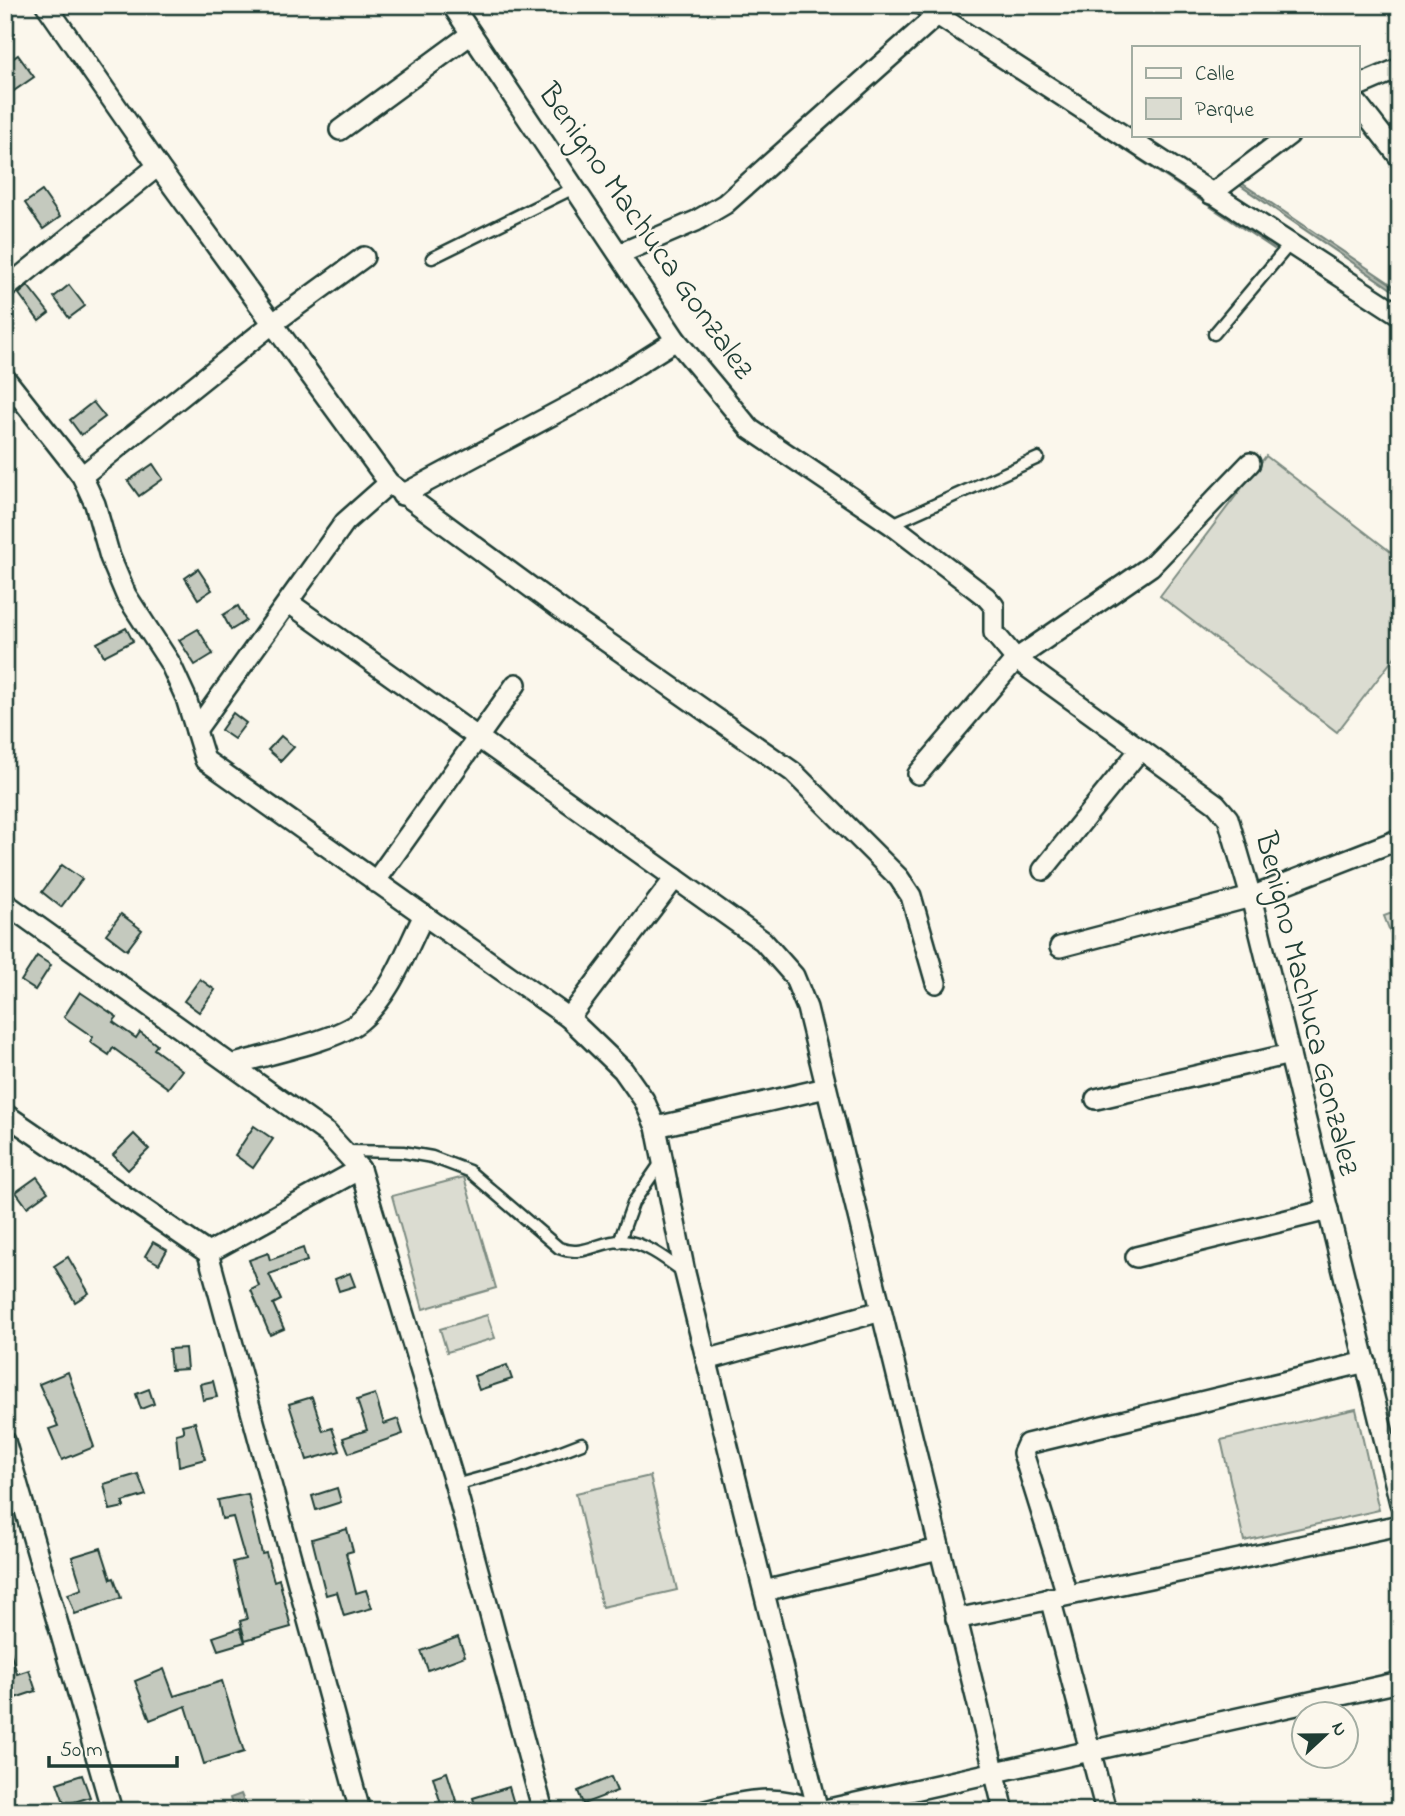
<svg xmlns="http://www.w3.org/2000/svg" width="1405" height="1816" font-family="'Indie Flower',sans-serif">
<rect width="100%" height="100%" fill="#fbf7ec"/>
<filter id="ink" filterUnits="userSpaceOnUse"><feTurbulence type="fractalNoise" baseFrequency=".0143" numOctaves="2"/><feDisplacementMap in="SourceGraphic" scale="14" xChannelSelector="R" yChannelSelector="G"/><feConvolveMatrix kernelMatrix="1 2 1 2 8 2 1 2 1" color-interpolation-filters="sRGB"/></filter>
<g filter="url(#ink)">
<g fill="#dbdcd1" stroke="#7d8c82" stroke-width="2">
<polygon points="1266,456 1400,559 1400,650 1337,732 1160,596"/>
<polygon points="1400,910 1400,957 1384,916"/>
<polygon points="464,1177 496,1288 423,1309 392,1196"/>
<polygon points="487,1315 495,1338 447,1352 440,1329"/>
<polygon points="1356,1409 1379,1510 1244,1541 1221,1440"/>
<polygon points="650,1476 677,1590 602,1607 576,1493"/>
</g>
<g fill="#adb4aa" stroke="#74847b" stroke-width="2">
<polygon points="943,29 1276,247 1274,249"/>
<polygon points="1240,182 1400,290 1400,295 1238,184"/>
<polygon points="241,1794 248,1811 234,1811 230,1798"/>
</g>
<g fill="#c4c9be" stroke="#1f3d34" stroke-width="2">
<polygon points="18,55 34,77 5,97 5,64"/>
<polygon points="42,191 60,217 43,229 25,203"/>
<polygon points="69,285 85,306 69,318 54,297"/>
<polygon points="28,286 49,313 39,321 19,294"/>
<polygon points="93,402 105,417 81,435 70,420"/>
<polygon points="153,464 163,479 139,496 128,481"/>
<polygon points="198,569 212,590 198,599 185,578"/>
<polygon points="238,606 246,621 231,630 223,615"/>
<polygon points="126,628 133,641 104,656 97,643"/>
<polygon points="198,629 213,654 195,665 179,640"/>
<polygon points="233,713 246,723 234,739 221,730"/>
<polygon points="281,736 294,747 281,761 268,750"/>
<polygon points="62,865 82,879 61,907 42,892"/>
<polygon points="121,914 142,930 127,950 106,934"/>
<polygon points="37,956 51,965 35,990 21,981"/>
<polygon points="200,979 215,990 199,1012 184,1001"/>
<polygon points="80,992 117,1017 113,1022 136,1038 140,1032 157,1045 154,1049 182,1070 168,1088 113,1048 109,1055 90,1042 93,1037 64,1017"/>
<polygon points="254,1126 273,1139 253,1168 235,1155"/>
<polygon points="134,1134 149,1149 128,1170 113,1155"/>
<polygon points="37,1177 48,1192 27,1207 16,1192"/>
<polygon points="153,1242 167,1250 159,1264 145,1256"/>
<polygon points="303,1248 307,1261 269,1274 281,1300 273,1304 284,1329 270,1335 251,1290 259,1286 249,1260 268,1253 270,1260"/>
<polygon points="68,1257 89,1293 75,1302 54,1266"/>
<polygon points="350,1273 355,1286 339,1291 335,1279"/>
<polygon points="185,1348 187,1369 171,1370 169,1349"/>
<polygon points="507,1365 512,1379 479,1390 474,1376"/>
<polygon points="68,1372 94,1447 62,1460 49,1429 58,1426 39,1384"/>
<polygon points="213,1381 217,1397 203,1400 200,1384"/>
<polygon points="149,1389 154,1404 141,1409 136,1394"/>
<polygon points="375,1394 384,1424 398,1419 403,1434 349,1453 343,1438 367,1430 357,1400"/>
<polygon points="312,1397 323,1431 332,1428 340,1451 307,1460 289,1404"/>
<polygon points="195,1422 205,1459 179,1466 176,1434 184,1432 182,1425"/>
<polygon points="138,1474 146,1495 123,1502 124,1507 110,1510 104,1484"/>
<polygon points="337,1488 341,1502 316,1510 312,1496"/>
<polygon points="248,1494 262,1554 266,1553 274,1581 279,1579 291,1627 245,1640 240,1621 247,1619 233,1562 245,1559 233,1517 222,1519 218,1500"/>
<polygon points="347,1529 353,1551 346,1553 356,1593 366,1590 372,1608 344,1616 337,1592 326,1595 312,1539"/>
<polygon points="101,1548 111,1579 114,1578 121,1598 75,1614 68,1594 82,1589 72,1557"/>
<polygon points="240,1628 245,1642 218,1650 213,1637"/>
<polygon points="458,1637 465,1656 428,1670 421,1651"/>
<polygon points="5,1647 9,1647 17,1674 29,1670 36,1691 15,1698 13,1694 5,1696"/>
<polygon points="164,1669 174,1696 222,1681 244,1752 204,1764 186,1706 150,1720 135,1681"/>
<polygon points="447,1772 457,1804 442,1808 433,1777"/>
<polygon points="82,1775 90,1797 65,1805 57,1783"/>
<polygon points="611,1777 617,1791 583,1804 578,1791"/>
<polygon points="509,1787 516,1811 477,1811 473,1798"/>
</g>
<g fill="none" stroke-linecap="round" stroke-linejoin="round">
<defs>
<g id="service">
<polyline points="432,258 574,188"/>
<polyline points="1214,334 1289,245"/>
<polyline points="892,524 1038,458"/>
<path d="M347,1151L403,1152L432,1157L469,1171L559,1248C584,1258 600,1240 623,1241C644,1242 666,1259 682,1271"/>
<polyline points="619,1242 633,1203 662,1161"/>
<polyline points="455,1485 517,1468 582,1443"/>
</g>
<g id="minor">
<polyline points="46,5 158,166 389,483 567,614 793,772 899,878 911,896 936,983"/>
<polyline points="452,5 676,340 750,429 892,525 986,597 994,606 994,633 1016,659 1216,804 1228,818 1251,897 1400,1503"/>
<polyline points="922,5 1400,315"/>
<polyline points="1358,86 1400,68"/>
<polyline points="1358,104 1400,158"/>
<polyline points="340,130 471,34"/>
<polyline points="1211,194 1289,135"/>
<polyline points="619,254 696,221 725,204 937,15"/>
<polyline points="5,289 158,166"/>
<polyline points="5,378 82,476 95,504 110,557 126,595 170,663 186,698 205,760 569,1018 623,1070 644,1100 656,1127 685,1273 818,1811"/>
<polyline points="82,476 272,324 364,257"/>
<polyline points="402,495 586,397 676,340"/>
<polyline points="288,602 763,941 794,976 807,1008 1004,1811"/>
<polyline points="196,730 345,522 389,483"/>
<polyline points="918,774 1016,659 1151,566 1250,463"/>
<polyline points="1043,870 1139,751"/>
<polyline points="375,882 516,684"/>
<polyline points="5,903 328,1134 360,1169 455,1485 543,1811"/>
<polyline points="1060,947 1251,897 1400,839"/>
<polyline points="569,1018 675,878"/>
<path d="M232,1065C263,1055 337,1041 360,1021C391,995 406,950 424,915"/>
<polyline points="1096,1099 1290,1054"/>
<polyline points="5,1114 208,1253 360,1811"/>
<polyline points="656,1127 826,1088"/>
<polyline points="208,1253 360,1169"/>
<polyline points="1136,1257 1328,1210"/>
<polyline points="706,1360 881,1311"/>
<polyline points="5,1441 112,1811"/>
<polyline points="764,1591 939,1549"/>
<polyline points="1067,1594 1023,1453 1027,1444 1366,1362"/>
<polyline points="1050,1598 1106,1811"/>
<polyline points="956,1619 1400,1525"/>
<path d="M705,1811C746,1800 778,1793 818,1811"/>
<polyline points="820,1811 1400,1682"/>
</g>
</defs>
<use href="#service" stroke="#1f3d34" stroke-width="15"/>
<use href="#minor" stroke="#1f3d34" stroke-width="24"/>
<use href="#service" stroke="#fbf7ec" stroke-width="10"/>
<use href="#minor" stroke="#fbf7ec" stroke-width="19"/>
</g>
</g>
<g text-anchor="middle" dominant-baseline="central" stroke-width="5" stroke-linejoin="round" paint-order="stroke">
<g font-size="32" fill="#1f3d34" stroke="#fbf7ec">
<text transform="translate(645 232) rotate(55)">Benigno Machuca Gonzalez</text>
<text transform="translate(1306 1004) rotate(76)">Benigno Machuca Gonzalez</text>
</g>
</g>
<rect width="1405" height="1816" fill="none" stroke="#fbf7ec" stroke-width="28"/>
<rect x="14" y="14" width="1377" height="1788" fill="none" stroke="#1f3d34" stroke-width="2.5" filter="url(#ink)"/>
<rect x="1132" y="46" width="228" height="91" fill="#fbf7ec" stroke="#a3ada2" stroke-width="2"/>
<rect x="1146" y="68" width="35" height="10" fill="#fbf7ec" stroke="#a3ada2" stroke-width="2"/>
<text x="1195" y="80" font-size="21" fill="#1f3d34">Calle</text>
<rect x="1146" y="98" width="35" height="21" fill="#dbdcd1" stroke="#a3ada2" stroke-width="2"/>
<text x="1195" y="116" font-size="21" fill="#1f3d34">Parque</text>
<g transform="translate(1325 1735) rotate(68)"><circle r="33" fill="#fbf7ec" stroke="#a3ada2" stroke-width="2"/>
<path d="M0-5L12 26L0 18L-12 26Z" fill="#1f3d34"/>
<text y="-10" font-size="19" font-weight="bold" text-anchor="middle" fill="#1f3d34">N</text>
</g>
<path d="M49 1756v10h128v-10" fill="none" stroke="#1f3d34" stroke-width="3.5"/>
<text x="60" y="1756" font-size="21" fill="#1f3d34" stroke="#fbf7ec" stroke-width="5" paint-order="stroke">50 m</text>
</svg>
